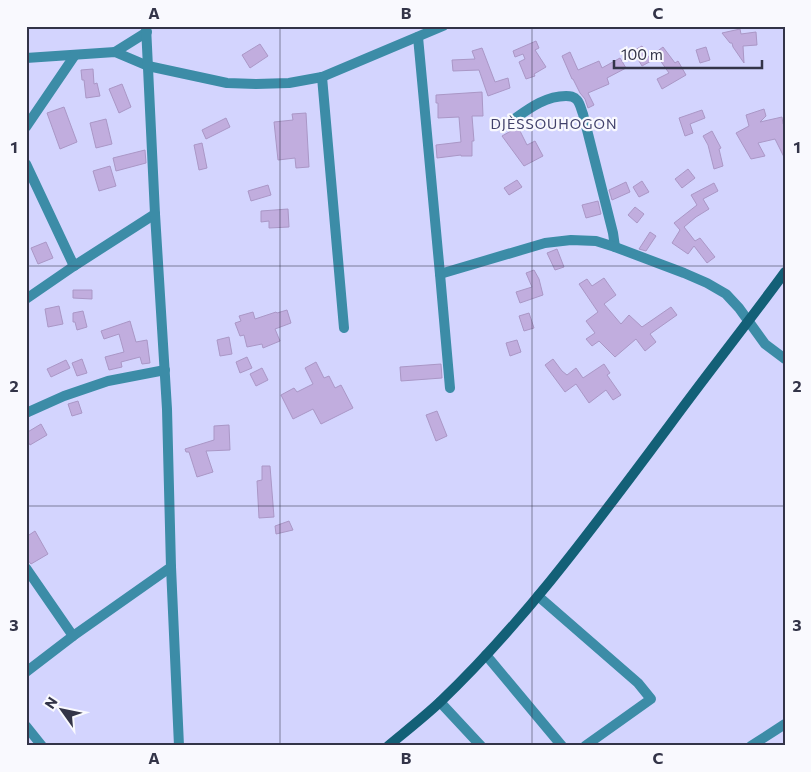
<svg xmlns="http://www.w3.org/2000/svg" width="811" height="772" font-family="Commissioner,sans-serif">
<rect width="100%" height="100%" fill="#d3d4fe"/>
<g fill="#c1adde" stroke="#aa97c6">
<polygon points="740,29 741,34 756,32 757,45 743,46 744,63 733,47 732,43 730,43 722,33"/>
<polygon points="536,41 539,48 535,50 546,67 534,74 535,76 526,79 519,62 525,59 523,54 515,57 513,51"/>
<polygon points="260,44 268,56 250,68 242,55"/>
<polygon points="642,46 651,61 642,66 633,51"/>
<polygon points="663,47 675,63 678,61 686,75 662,89 657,79 669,73 655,53"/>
<polygon points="706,47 710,60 700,63 696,50"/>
<polygon points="482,48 495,82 508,78 510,88 488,96 479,70 453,71 452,60 475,59 472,51"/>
<polygon points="570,52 578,70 599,61 602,68 620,58 626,68 607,78 609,84 588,93 594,105 588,108 585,99 580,93 573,79 572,79 562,56"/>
<polygon points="93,69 94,84 97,83 100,96 86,98 84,80 82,80 81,70"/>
<polygon points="122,84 131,107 119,113 109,89"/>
<polygon points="482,92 483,116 472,116 474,141 472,141 472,156 461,156 461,155 437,158 436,145 461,142 459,117 438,118 438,103 436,103 436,95"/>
<polygon points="64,107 77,142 60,149 47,113"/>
<polygon points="764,109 766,116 760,122 782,117 783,124 785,124 785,159 775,139 758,143 765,156 751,159 736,133 749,126 746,115"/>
<polygon points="702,110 705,118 690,124 693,133 685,136 679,118"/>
<polygon points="306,113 309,167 296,168 295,158 278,160 274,122 293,120 292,114"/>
<polygon points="226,118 230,127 206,139 202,130"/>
<polygon points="106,119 112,144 96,148 90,123"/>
<polygon points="518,127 527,145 535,141 543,156 524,166 502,136"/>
<polygon points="712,131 721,148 719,149 723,166 714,169 708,145 703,136"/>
<polygon points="202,143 207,168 199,170 194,145"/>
<polygon points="145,150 146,163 116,171 113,158"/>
<polygon points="110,166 116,186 99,191 93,171"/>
<polygon points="688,169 695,178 682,188 675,179"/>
<polygon points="517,180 522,187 509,195 504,188"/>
<polygon points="642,181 649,192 639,197 633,187"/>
<polygon points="626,182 630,192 612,200 609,190"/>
<polygon points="714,183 718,191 703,199 709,209 696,217 684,227 695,241 700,238 715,257 707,263 694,246 688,254 672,243 680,230 674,223 697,205 691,195"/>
<polygon points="268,185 271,195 251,201 248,191"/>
<polygon points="598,201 601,214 586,218 582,205"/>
<polygon points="635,207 644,214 637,223 628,215"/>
<polygon points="288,209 289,227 269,228 269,221 261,222 261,211"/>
<polygon points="650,232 656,236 646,251 639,249"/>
<polygon points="46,242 53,258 38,264 31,248"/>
<polygon points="557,249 564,267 555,270 547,253"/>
<polygon points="534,270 539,279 543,295 520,303 516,292 532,287 526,273"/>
<polygon points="604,278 616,295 604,304 621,324 629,315 642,327 671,307 677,315 650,334 656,342 645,351 636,339 615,357 599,341 592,346 586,339 595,333 586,321 598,312 579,284 587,279 592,286"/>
<polygon points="73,290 92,290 92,299 73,298"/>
<polygon points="59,306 63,324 48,327 45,309"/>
<polygon points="287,310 291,323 275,329 280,341 263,348 262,344 247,347 244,335 240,336 235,323 241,321 239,316 253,312 255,319 276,312 277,313"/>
<polygon points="83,311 87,327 77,330 75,322 73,322 73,313"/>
<polygon points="529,313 534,328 524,331 519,316"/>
<polygon points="130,321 136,342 147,340 150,363 142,364 140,357 121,362 122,367 109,370 105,357 124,352 119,334 104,339 101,331"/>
<polygon points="229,337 232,354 220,356 217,340"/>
<polygon points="517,340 521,352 510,356 506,343"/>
<polygon points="247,357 252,368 240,373 236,362"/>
<polygon points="82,359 87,373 77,376 72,363"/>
<polygon points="553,359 562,371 567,375 576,368 583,378 604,364 610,373 607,375 621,395 613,400 606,390 589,403 576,384 565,392 545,365"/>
<polygon points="66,360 70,368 51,377 47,369"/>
<polygon points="316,362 324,378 329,376 335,388 341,385 353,408 321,424 313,409 293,419 281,395 294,388 297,392 313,384 305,368"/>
<polygon points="441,364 442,378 401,381 400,367"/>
<polygon points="262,368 268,380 256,386 250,374"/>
<polygon points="78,401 82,413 72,416 68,404"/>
<polygon points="437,411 447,436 436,441 426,415"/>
<polygon points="41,424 47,435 30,445 26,438 26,433"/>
<polygon points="229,425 230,450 206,451 213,472 197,477 189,452 186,452 185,449 214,440 214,426"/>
<polygon points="262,466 270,466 274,517 259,518 257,481 262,480"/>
<polygon points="289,521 293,530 276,534 275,526"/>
<polygon points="35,531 48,554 31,564 26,558 26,537"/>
</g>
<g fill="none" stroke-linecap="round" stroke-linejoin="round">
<g stroke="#3c8ca7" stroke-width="10">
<polyline points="418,37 440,274 450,388"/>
<polyline points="115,52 147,32"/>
<polyline points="26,58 115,52 148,66 227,83 256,84 289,83 322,77 443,26"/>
<polyline points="322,77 344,328"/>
<path d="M507,124C525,112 543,96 566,96C570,96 574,96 577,100C580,103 581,109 583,114L613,233L615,247"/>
<polyline points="26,127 75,55"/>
<polyline points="26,164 74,266"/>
<polyline points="440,274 545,243 571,240 596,241 615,247 684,273 707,283 726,294 739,308 765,344 785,359"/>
<polyline points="26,299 74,266 155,214"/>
<polyline points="26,413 64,396 108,381 165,370"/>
<polyline points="171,567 179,746"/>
<polyline points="26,568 73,636"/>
<polyline points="538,596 638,683 651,699 585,746"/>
<polyline points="486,655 562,746"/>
<polyline points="26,672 73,636 171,567 167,409 155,214 146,26"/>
<polyline points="440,702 481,746"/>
<polyline points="26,726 42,746"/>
<polyline points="751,746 785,724"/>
</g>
<path stroke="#136077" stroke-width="10" d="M388,746C406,731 424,717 440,702C527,619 597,522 669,426C707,374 747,324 785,272"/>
</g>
<path fill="none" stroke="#333448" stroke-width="1" stroke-opacity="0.55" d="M280,26V746M532,26V746M26,266H785M26,506H785"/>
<g text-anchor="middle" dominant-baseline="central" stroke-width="4.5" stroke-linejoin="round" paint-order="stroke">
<g font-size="14" letter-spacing="1" fill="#41416b" stroke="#f9f9fe">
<text x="554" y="123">DJÈSSOUHOGON</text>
</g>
</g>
<rect width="811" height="772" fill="none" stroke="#f9f9fe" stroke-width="55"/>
<g transform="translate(62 710) rotate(303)" stroke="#f9f9fe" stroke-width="4" paint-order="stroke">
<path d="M0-4L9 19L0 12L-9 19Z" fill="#333448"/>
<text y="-8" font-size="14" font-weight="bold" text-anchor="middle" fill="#333448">N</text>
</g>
<path d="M614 60v8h148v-8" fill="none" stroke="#333448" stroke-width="2.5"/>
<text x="621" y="60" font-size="15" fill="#333448" stroke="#f9f9fe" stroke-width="4" paint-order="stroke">100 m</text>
<rect x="28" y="28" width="756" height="716" fill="none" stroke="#333448" stroke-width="2"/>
<g font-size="16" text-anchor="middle" font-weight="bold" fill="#333448">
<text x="154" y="19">A</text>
<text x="406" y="19">B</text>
<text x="658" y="19">C</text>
<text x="14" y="153">1</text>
<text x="797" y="153">1</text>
<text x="14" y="392">2</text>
<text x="797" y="392">2</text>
<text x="14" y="631">3</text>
<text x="797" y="631">3</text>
<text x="154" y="764">A</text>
<text x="406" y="764">B</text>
<text x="658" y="764">C</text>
</g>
</svg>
